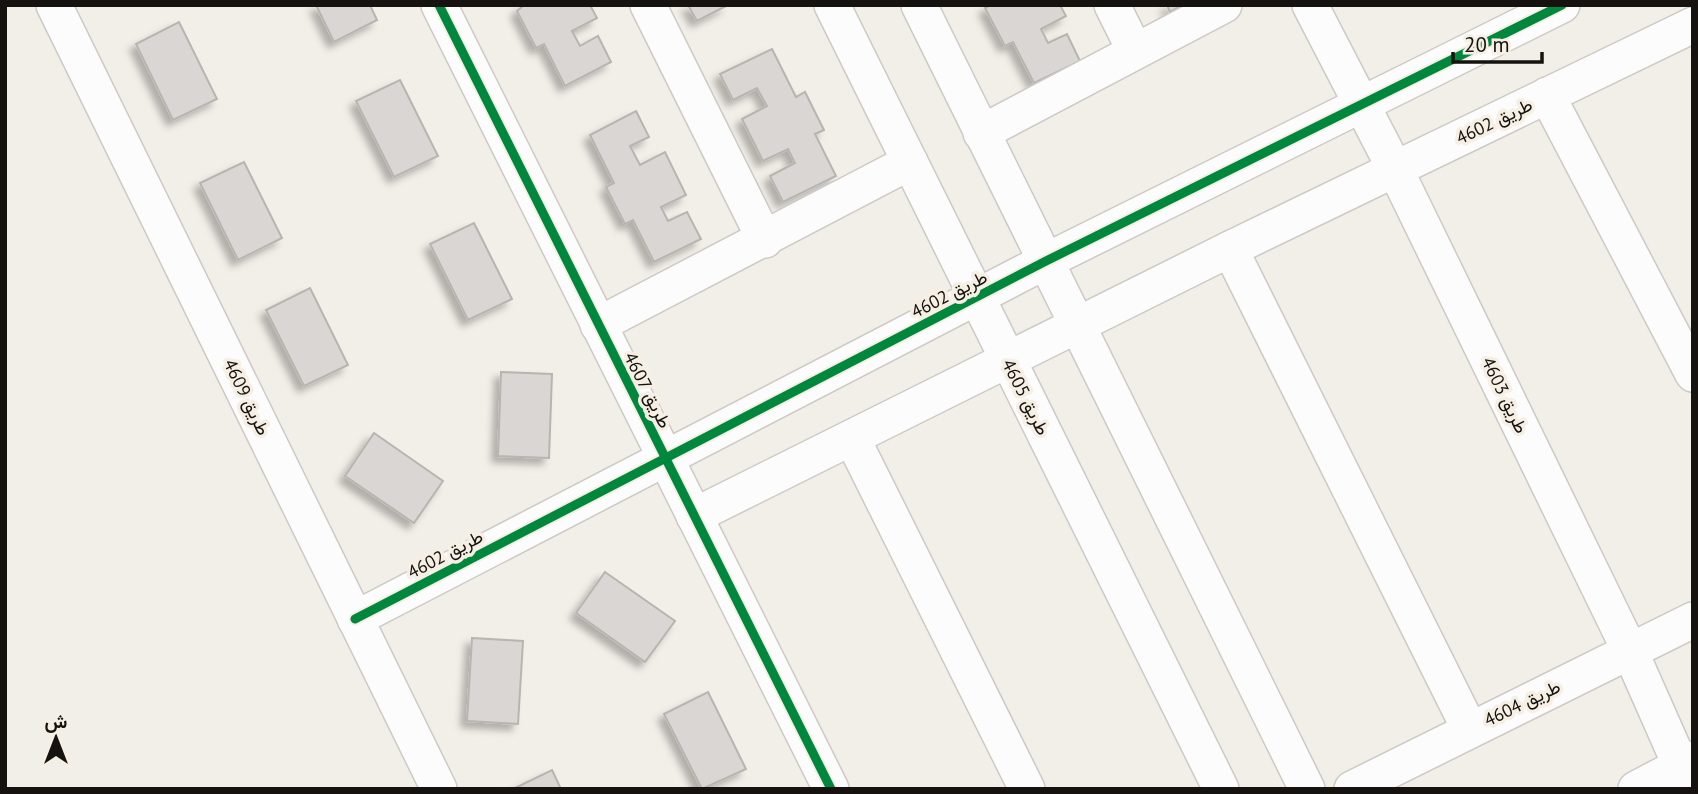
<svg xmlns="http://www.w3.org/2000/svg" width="1698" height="794" font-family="'PT Sans',Vazirmatn,sans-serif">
<defs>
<filter id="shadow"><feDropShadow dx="-6" dy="6" stdDeviation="3.5" flood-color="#0004"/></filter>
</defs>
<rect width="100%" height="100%" fill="#f2eee8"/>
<g fill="#dad6d3" stroke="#b8b4b0" stroke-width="2" filter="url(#shadow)">
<polygon points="316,5 370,5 377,20 334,42"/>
<polygon points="524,5 590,5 597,18 572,31 580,46 598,36 611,62 565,86 544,44 536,48 517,11"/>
<polygon points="688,5 728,5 697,21"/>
<polygon points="991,5 1060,5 1066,16 1041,29 1048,43 1067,34 1080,61 1034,83 1013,42 1005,46 985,8"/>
<polygon points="1167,5 1182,5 1170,12"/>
<polygon points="179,22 217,99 173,120 136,44"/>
<polygon points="772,49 796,97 805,92 824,130 815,134 836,176 783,202 770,176 795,163 788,149 763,161 742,119 767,106 757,88 733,100 720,74"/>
<polygon points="400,80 438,156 394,177 356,101"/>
<polygon points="636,111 649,137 630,146 640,165 665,152 686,195 661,207 668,221 687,212 701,239 654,262 633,220 625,224 606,187 614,183 590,135"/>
<polygon points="244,162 282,238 238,260 200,183"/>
<polygon points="474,223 512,299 468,320 430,244"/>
<polygon points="310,288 348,365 304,386 266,310"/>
<polygon points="501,372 552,374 549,458 498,456"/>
<polygon points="374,433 443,481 414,523 345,476"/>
<polygon points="605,572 675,621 645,662 576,613"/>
<polygon points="472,638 523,641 518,724 467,721"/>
<polygon points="708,692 746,769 702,789 664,714"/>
<polygon points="552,770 561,789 513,789"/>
</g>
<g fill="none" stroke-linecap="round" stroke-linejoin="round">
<defs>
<g id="street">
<polyline points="54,5 439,789"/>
<polyline points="439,5 831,789"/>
<polyline points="648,5 765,240"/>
<polyline points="832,5 1221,789"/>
<polyline points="919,5 1307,789"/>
<polyline points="1112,5 1135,51"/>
<polyline points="1310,5 1395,169 1630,651 1691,789"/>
<polyline points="1547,95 1693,374"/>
<polyline points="981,133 1224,5"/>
<polyline points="1230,249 1469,728"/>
<polyline points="598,325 910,162"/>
<polyline points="852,438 1027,789"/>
<polyline points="694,516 1230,249 1693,25"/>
<polyline points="355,619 1046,261 1562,5"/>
<polyline points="1352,789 1693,620"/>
<polyline points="1636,789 1693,759"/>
</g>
</defs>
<use href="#street" stroke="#cdcac6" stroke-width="38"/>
<use href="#street" stroke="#fdfcfc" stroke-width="35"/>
<defs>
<g id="cycleway">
<polyline points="439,5 831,789"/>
<polyline points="355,619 1046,261 1562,5"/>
</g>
</defs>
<use href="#cycleway" stroke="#f6efe4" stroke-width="13"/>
<use href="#cycleway" stroke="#00873e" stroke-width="9"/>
</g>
<g text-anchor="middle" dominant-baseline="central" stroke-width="7" stroke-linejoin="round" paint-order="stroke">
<g font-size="18" fill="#15120f" stroke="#f6efe4">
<text transform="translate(1494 121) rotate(-26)">طريق 4602</text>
<text transform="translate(949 294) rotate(-27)">طريق 4602</text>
<text transform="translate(648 390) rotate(63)">طريق 4607</text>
<text transform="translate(1505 395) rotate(64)">طريق 4603</text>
<text transform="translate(247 397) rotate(64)">طريق 4609</text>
<text transform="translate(1026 397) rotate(63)">طريق 4605</text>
<text transform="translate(445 554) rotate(-28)">طريق 4602</text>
<text transform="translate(1522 703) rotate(-26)">طريق 4604</text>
</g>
</g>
<rect width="1698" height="794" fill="none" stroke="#15120f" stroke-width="14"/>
<g transform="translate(56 738)" stroke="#f6efe4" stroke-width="5" paint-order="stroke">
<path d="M0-5L12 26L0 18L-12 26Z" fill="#15120f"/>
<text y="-10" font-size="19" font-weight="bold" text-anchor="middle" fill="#15120f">ش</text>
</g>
<path d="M1453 52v10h89v-10" fill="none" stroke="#15120f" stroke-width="3.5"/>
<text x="1464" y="52" font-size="21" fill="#15120f" stroke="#f6efe4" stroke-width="5" paint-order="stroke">20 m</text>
</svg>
